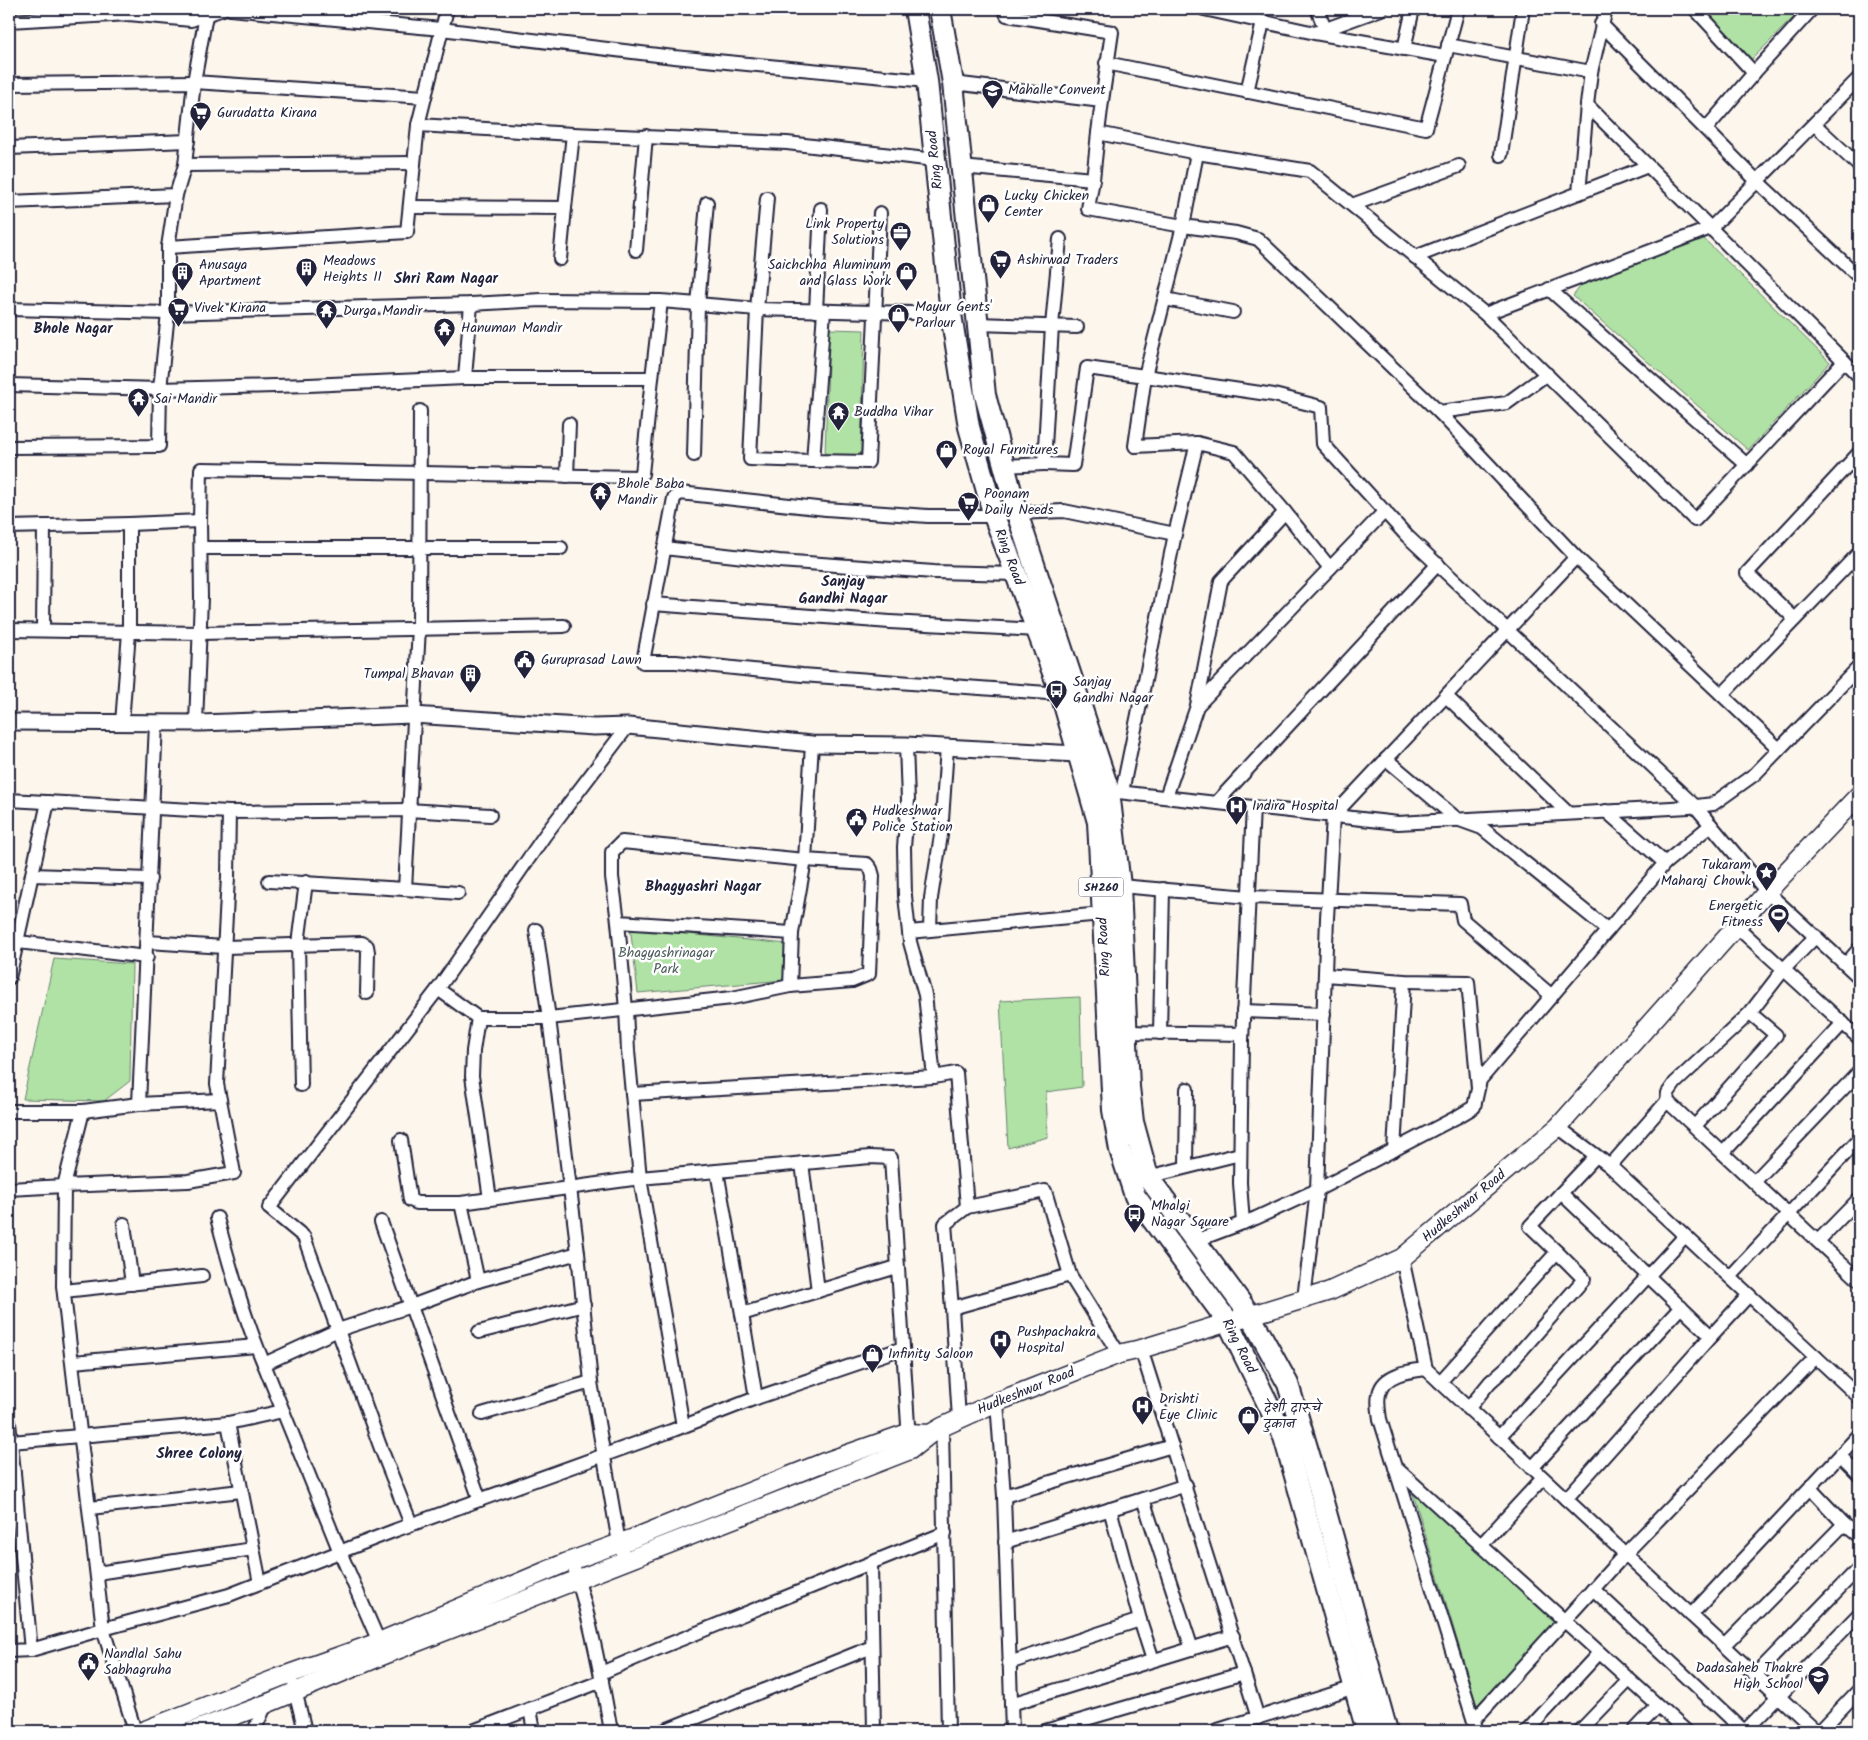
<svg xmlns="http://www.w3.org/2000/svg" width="1868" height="1740" font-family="Kalam,'Playpen Sans Deva',sans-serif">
<rect width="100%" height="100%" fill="#fdf6ed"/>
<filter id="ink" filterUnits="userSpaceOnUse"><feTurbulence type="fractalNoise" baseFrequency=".02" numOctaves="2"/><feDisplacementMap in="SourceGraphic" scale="10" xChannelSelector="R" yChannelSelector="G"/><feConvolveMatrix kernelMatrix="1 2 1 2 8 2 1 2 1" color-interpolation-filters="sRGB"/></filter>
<g filter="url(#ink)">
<g fill="#afe2a4" stroke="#688270">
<polygon points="1704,9 1802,9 1750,61"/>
<polygon points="1702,237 1830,362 1748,450 1573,296 1583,283"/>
<polygon points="829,329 864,330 861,456 825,455"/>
<polygon points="630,926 697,935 788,944 784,980 638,993"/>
<polygon points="54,959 132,964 130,1081 104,1101 23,1099"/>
<polygon points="1080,997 1082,1087 1046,1092 1048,1137 1008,1148 1000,1001"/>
<polygon points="1411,1487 1555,1622 1477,1706"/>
</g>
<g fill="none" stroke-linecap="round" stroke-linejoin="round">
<defs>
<g id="minor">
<polyline points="230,9 441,29 674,57 927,81"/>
<polyline points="447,9 418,125 573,134 787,143 935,160"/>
<polyline points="1004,9 1007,15 1112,32 1102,101"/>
<polyline points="1204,9 1315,33 1445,56"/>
<polyline points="1317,9 1325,29"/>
<polyline points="1606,9 1591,72 1587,105 1859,376"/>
<polyline points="1695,9 1754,73 1706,129"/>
<polyline points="9,21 129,14 191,20 223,9"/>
<polyline points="1601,24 1757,181 1859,277"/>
<polyline points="1315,33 1381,9"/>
<polyline points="1448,45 1591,72"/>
<polyline points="1404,49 1413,9"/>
<polyline points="1106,63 1426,128 1458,9"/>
<polyline points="1754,73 1812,9"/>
<polyline points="953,83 1102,101 1098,133 1197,153 1310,171 1485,314 1711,228 1859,78"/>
<polyline points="9,84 194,82 425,97"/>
<polyline points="1247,92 1263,22"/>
<polyline points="1814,124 1859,166"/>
<polyline points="9,148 188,141"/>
<polyline points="1197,153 1183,226 1236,233 1258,239 1439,412 1576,557"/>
<polyline points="1501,155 1523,9"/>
<polyline points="185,165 414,163"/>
<polyline points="961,167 1093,179 1098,133"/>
<polyline points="1093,179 1088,209 1183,226 1145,376 1274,395 1321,407 1323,444 1407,536 1695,806 1767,892 1859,977"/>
<polyline points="1579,193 1587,105"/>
<polyline points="176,195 185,165 194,82 206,15"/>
<polyline points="767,198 757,309 750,459 813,461"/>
<polyline points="9,202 176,195 168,247 168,313 9,309"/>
<polyline points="1352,205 1459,166"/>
<polyline points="411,207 565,208 573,134"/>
<polyline points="1060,239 1052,326 1044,464 1073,465 1087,368 1145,376 1135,446 1197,443"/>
<polyline points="168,247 407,232 418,125"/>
<polyline points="636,250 646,136"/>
<polyline points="1415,257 1648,166"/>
<polyline points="560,259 565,208"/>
<polyline points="1549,289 1747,465"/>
<polyline points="1165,299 1233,312"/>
<polyline points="661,301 652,378 465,378 309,385 160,389 168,313 471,304 541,300 661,301 757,309 951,314"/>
<polyline points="816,311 821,209"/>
<polyline points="824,311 813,461 868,462 880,213"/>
<polyline points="1485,314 1695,520 1844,361"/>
<polyline points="977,324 1077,327"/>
<polyline points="465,378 471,304"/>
<polyline points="9,385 160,389 159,446 9,447"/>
<polyline points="1439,412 1507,403 1547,374"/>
<polyline points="694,455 698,305 707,203"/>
<polyline points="1004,466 1044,464"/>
<polyline points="567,476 569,424"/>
<polyline points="1017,513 1064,511 1175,534"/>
<polyline points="994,516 928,516 826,509 680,493 674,498 643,662 676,662 802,675 1061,694"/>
<polyline points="129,524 200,521"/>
<polyline points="9,527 129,524 129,632 122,723"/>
<polyline points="201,548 561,548"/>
<polyline points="664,548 779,561 934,572 1016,574"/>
<polyline points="653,604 890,622 1037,630"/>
<polyline points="1795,619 1747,573 1859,453"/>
<polyline points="9,630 200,633 564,626"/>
<polyline points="43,630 44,526"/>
<polyline points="1722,695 1859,553"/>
<polyline points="1446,696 1568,813"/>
<polyline points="1197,706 1221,581 1285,512"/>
<polyline points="196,723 201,598 200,521 201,469 639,477 642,474 652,378"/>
<polyline points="906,745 908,800 904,847 905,896 910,942 925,995 934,1077 956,1073 967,1207 945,1224 952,1308 959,1419"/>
<polyline points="1386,759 1457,819 1482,828 1608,930"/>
<polyline points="1109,791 1398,823 1689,807 1713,804 1755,774 1859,667"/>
<polyline points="1122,792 1175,534 1197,443 1234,452 1285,512 1330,568"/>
<polyline points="1166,797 1197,706 1385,511"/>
<polyline points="9,800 229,812"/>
<polyline points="1217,802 1438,564"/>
<polyline points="1606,811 1665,863"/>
<polyline points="32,875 150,879"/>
<polyline points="269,881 405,889 419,627 420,411"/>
<polyline points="1120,886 1249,897 1460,904 1463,920 1552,996"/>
<polyline points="405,889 458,893"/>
<polyline points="618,922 792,933"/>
<polyline points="1736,926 1859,1038"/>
<polyline points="930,930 931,898 941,835 947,747"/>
<polyline points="909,932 1102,914"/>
<polyline points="18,942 147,957"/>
<polyline points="148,942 224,947 362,943 367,946 368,952 367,993"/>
<polyline points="1846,964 1859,949"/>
<polyline points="1325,975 1404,981 1468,982 1478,1088"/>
<polyline points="9,978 48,802"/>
<polyline points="438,989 478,1018 549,1018 536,930"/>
<polyline points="1243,1011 1324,1014"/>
<polyline points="1750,1013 1784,969 1816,936"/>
<polyline points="478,1018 473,1051 472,1076 490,1199"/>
<polyline points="1126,1032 1242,1034"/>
<polyline points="1160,1033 1163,889"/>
<polyline points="301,1085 298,944 306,882"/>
<polyline points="632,1094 934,1077"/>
<polyline points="1667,1101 1668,1093 1675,1083 1750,1013 1776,1035 1695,1126"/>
<polyline points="139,1104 220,1100"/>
<polyline points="9,1111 83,1111"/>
<polyline points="1558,1127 1610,1166 1859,1397"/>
<polyline points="401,1140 410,1200 417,1203 461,1203 640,1178 870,1157 891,1158 909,1441"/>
<polyline points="1394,1150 1404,981"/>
<polyline points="1723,1153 1843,1023"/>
<polyline points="802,1163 818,1291"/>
<polyline points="1610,1166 1667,1101 1859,1280"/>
<polyline points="1186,1167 1187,1089"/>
<polyline points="717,1171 742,1314"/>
<polyline points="1148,1177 1240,1154"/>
<polyline points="1754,1182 1859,1072"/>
<polyline points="9,1189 64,1186 83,1111 139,1104 156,723"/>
<polyline points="1561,1193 1711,1336 1566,1499"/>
<polyline points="461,1203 478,1281 578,1253"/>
<polyline points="967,1207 1045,1191 1070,1275"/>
<path d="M217,1218C230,1267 244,1317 264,1364"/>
<polyline points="381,1222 480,1500"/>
<polyline points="1243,1223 1240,1183 1242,1041 1253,807"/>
<polyline points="124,1224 132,1284"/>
<polyline points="1195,1241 1256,1218 1317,1190 1457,1117 1474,1107 1480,1080 1665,863 1711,825"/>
<polyline points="1818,1241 1859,1199"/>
<polyline points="1557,1252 1530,1226 1596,1156"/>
<polyline points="1402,1258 1426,1369 1816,1731"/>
<polyline points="1730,1277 1859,1139"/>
<polyline points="64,1291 202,1276"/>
<polyline points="1304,1299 1317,1190 1327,918 1333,816 1576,557 1779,749"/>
<polyline points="952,1308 1070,1275 1119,1354"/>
<polyline points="479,1332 584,1305"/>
<polyline points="1711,1336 1749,1295"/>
<polyline points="1141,1349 1258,1718"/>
<polyline points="73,1362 256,1346"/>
<path d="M1426,1369C1409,1371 1383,1374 1379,1394C1377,1402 1379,1411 1380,1419L1477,1731"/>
<polyline points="1440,1382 1557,1252 1584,1279 1507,1367 1490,1382 1468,1409"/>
<polyline points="756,1398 903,1348"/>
<polyline points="997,1402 1004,1496 1012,1731"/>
<polyline points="482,1414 591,1382"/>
<polyline points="9,1422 11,1442"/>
<polyline points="228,1423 260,1583"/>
<polyline points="683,1426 640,1178 628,1051 626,1009 618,922 612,877 612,852 622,842 805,860 867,864 871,869 873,876 869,974 852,981 790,986"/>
<polyline points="942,1427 948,1731"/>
<polyline points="1499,1437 1685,1236"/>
<polyline points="1840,1456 1859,1475"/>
<polyline points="1395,1467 1686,1731"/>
<polyline points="1532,1468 1681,1307"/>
<polyline points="1186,1485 1143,1499 1192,1649"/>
<polyline points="1810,1488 1844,1524 1859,1536"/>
<polyline points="1004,1496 1172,1446"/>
<polyline points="90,1508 241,1491"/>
<polyline points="1110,1509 1140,1620 1153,1660"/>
<polyline points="411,1524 380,1446 304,1237 269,1208 438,989 545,835 628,726"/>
<polyline points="1005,1542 1143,1499"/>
<polyline points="1481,1545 1543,1478"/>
<polyline points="622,1551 619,1543 591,1382 578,1253 549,1018 732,998 790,986 792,933 805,860 812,744"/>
<path d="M572,1561C590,1616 601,1674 611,1731"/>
<polyline points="871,1564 874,1731"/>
<polyline points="97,1573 253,1549"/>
<polyline points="1593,1589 1744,1731"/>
<polyline points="1691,1615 1859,1435"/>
<polyline points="379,1642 340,1552 264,1364 338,1330 411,1306 478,1281"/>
<polyline points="1724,1646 1844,1524"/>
<polyline points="31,1650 103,1629 63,1286 64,1186 188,1181 234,1173 217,1084 228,877 229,812 408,810 490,815"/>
<polyline points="9,1651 31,1650 11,1442 228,1423 283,1411"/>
<polyline points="1009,1663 1140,1620"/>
<polyline points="601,1673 657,1649 945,1533"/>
<polyline points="1755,1675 1859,1568"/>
<polyline points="294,1686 305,1731"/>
<polyline points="1011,1704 1233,1636"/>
<polyline points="530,1709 534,1731"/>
<polyline points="1474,1720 1625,1554 1816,1357"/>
<polyline points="135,1731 103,1629 229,1595 396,1530 671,1431 756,1398 742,1314 897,1267"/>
<polyline points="254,1731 266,1704"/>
<polyline points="473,1731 602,1681"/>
<polyline points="663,1731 872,1647"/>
<polyline points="1045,1731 1244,1673"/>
<polyline points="1215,1731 1355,1687"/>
<polyline points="1527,1731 1599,1653"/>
<polyline points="1580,1731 1629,1680"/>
<polyline points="1634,1731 1658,1706"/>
<polyline points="1745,1731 1859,1614"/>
<polyline points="1820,1731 1859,1690"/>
</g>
<polyline id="tertiary" points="9,722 200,723 413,715 594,727 628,726 812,744 906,745 1077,754"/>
<g id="secondary">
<polyline points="143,1731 278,1678 379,1642 565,1563 634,1538 822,1463 908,1433 930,1434"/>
<polyline points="193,1731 266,1704 384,1655 910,1450 930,1434 942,1427 997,1402 1119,1354 1141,1349 1330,1291 1402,1258 1558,1127 1767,892 1859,795"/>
</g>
<g id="trunk">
<polyline points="915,9 927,81 951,314 969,427 994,516 1061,694 1098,822 1113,1110 1120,1150 1135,1196 1228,1322 1284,1437 1367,1731"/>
<polyline points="940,9 953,83 985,395 1017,513 1109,791 1120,886 1129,1087 1133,1122 1148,1177 1250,1315 1288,1384 1320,1491 1387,1731"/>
</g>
</defs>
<use href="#minor" stroke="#22223b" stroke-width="16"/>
<use href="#tertiary" stroke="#22223b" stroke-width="19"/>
<use href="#secondary" stroke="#22223b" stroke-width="21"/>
<use href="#trunk" stroke="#22223b" stroke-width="24"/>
<use href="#minor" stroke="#fff" stroke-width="12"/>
<use href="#tertiary" stroke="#fff" stroke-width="15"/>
<use href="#secondary" stroke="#fff" stroke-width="18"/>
<use href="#trunk" stroke="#fff" stroke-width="20"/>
</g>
</g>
<defs>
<symbol id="school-pin" viewBox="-11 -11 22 30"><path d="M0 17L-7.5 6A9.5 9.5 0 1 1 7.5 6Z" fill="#22223b" stroke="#fff"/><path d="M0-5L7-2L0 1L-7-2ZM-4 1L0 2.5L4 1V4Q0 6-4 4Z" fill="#fff"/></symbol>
<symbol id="supermarket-pin" viewBox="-11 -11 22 30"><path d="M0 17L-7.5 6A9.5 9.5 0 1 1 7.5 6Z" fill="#22223b" stroke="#fff"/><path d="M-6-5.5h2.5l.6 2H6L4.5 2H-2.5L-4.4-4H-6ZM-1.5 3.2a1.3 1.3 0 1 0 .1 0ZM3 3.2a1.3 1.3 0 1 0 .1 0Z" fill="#fff"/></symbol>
<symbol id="shop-pin" viewBox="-11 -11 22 30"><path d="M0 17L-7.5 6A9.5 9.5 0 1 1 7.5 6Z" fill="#22223b" stroke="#fff"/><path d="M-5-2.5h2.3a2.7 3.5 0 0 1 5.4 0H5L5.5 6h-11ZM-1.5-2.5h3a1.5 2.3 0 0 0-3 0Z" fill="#fff"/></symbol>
<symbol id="office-pin" viewBox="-11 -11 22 30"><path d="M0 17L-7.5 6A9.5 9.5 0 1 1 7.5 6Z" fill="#22223b" stroke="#fff"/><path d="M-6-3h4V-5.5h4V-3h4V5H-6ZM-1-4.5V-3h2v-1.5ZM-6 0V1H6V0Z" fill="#fff"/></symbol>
<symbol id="building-pin" viewBox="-11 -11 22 30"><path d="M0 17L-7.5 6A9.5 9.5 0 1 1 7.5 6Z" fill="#22223b" stroke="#fff"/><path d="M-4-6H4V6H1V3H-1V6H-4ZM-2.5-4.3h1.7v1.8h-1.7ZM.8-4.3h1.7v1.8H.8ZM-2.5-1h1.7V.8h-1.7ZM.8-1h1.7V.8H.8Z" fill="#fff"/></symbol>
<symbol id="temple-pin" viewBox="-11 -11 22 30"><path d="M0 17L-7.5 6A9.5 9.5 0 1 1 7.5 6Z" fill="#22223b" stroke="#fff"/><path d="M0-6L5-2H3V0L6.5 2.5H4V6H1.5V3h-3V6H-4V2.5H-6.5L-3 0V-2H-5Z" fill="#fff"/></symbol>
<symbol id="civic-pin" viewBox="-11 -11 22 30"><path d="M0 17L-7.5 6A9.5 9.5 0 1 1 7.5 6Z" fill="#22223b" stroke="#fff"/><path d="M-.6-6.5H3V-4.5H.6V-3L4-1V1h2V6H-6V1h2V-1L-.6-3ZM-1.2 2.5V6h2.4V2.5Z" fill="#fff"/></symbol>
<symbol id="bus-pin" viewBox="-11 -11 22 30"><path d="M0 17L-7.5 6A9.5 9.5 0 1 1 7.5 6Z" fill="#22223b" stroke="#fff"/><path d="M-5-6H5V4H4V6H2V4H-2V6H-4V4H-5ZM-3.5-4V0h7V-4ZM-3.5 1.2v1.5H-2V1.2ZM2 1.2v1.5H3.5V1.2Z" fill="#fff"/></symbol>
<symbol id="hospital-pin" viewBox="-11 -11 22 30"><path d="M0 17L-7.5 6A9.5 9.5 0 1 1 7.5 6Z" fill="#22223b" stroke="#fff"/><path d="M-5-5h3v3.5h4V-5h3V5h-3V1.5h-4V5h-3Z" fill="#fff"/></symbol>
<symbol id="sight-pin" viewBox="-11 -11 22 30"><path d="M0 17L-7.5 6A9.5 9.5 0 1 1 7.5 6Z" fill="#22223b" stroke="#fff"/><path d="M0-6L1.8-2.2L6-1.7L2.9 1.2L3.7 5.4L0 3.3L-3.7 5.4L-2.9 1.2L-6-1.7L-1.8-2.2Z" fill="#fff"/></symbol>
<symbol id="stadium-pin" viewBox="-11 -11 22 30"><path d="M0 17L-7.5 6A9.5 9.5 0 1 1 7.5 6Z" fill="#22223b" stroke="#fff"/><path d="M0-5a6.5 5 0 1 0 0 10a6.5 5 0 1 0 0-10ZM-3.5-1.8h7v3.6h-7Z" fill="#fff"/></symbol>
</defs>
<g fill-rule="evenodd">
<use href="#school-pin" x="980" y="78" width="25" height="34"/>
<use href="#supermarket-pin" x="188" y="100" width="25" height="34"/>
<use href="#shop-pin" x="976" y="192" width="25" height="34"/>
<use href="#office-pin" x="888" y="220" width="25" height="34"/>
<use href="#supermarket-pin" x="988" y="248" width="25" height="34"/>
<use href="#building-pin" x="294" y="256" width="25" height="34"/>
<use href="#building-pin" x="170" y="260" width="25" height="34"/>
<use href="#shop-pin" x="894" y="260" width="25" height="34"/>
<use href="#supermarket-pin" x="166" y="296" width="25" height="34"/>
<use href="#temple-pin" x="314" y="298" width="25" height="34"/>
<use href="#shop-pin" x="886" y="302" width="25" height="34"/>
<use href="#temple-pin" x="432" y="316" width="25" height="34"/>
<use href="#temple-pin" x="126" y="386" width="25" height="34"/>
<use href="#temple-pin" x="826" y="400" width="25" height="34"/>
<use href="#shop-pin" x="934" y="438" width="25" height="34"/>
<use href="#temple-pin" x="588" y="480" width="25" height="34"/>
<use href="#supermarket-pin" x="956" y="490" width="25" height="34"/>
<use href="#civic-pin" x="512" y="648" width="25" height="34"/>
<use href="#building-pin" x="458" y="662" width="25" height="34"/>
<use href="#bus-pin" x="1044" y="678" width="25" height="34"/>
<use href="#hospital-pin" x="1224" y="794" width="25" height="34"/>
<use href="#civic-pin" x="844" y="806" width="25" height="34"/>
<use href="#sight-pin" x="1754" y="860" width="25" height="34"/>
<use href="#stadium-pin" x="1766" y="902" width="25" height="34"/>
<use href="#bus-pin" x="1122" y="1202" width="25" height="34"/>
<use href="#hospital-pin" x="988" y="1328" width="25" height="34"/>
<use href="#shop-pin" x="860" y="1342" width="25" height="34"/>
<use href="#hospital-pin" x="1130" y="1394" width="25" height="34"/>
<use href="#shop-pin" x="1236" y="1404" width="25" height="34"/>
<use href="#civic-pin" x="76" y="1650" width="25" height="34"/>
<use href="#school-pin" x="1806" y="1664" width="25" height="34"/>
</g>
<g text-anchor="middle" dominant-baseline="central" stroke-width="5" stroke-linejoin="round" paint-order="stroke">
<rect fill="#fff" stroke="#646476" stroke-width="1" x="1078.5" y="877.5" width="45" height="19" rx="4"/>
<g font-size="12" font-weight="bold" fill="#22223b">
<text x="1101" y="887">SH260</text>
</g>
<g font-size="14" fill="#22223b" stroke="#fff" text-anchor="start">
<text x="1008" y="90">Mahalle Convent</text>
<text x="217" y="113">Gurudatta Kirana</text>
<text x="1004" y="196">Lucky Chicken<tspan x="1004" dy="16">Center</tspan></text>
<text x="884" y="224" text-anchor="end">Link Property<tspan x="884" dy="16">Solutions</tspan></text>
<text x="1017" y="260">Ashirwad Traders</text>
<text x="323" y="261">Meadows<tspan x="323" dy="16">Heights II</tspan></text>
<text x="199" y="265">Anusaya<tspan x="199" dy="16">Apartment</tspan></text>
<text x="891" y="265" text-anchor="end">Saichchha Aluminum<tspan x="891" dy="16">and Glass Work</tspan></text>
<text x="915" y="307">Mayur Gents'<tspan x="915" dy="16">Parlour</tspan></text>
<text x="194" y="308">Vivek Kirana</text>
<text x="343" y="311">Durga Mandir</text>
<text x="461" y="328">Hanuman Mandir</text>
<text x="154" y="399">Sai Mandir</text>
<text x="854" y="412">Buddha Vihar</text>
<text x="963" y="450">Royal Furnitures</text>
<text x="617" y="484">Bhole Baba<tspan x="617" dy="16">Mandir</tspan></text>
<text x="984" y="494">Poonam<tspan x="984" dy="16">Daily Needs</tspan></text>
<text x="541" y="660">Guruprasad Lawn</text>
<text x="454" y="674" text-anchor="end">Tumpal Bhavan</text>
<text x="1073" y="682">Sanjay<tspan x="1073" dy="16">Gandhi Nagar</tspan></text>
<text x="1252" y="806">Indira Hospital</text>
<text x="872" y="811">Hudkeshwar<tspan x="872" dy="16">Police Station</tspan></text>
<text x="1751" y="865" text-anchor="end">Tukaram<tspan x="1751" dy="16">Maharaj Chowk</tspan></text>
<text x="1763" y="906" text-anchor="end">Energetic<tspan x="1763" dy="16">Fitness</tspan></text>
<text x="1151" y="1206">Mhalgi<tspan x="1151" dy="16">Nagar Square</tspan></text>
<text x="1017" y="1332">Pushpachakra<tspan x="1017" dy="16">Hospital</tspan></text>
<text x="888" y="1354">Infinity Saloon</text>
<text x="1159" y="1399">Drishti<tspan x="1159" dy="16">Eye Clinic</tspan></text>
<text x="1264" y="1408">देशी दारूचे<tspan x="1264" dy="16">दुकान</tspan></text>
<text x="104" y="1654">Nandlal Sahu<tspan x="104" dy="16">Sabhagruha</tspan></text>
<text x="1803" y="1668" text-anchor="end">Dadasaheb Thakre<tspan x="1803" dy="16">High School</tspan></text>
</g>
<g font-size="14" fill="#22223b" stroke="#fff">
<text transform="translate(935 160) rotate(-96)">Ring Road</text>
<text transform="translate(1009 557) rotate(69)">Ring Road</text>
<text transform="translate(1104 947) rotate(-93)">Ring Road</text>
<text transform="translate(1464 1206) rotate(-40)">Hudkeshwar Road</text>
<text transform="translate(1239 1346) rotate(63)">Ring Road</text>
<text transform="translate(1026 1391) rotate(-22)">Hudkeshwar Road</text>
</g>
<g font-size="14" fill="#4c5c5a" stroke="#fff">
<text x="666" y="953">Bhagyashrinagar<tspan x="666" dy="16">Park</tspan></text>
</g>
<g font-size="15" font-weight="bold" fill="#22223b" stroke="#fff">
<text x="446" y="279">Shri Ram Nagar</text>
<text x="73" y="329">Bhole Nagar</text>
<text x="843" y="582">Sanjay<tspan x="843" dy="17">Gandhi Nagar</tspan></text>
<text x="703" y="887">Bhagyashri Nagar</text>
<text x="199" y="1454">Shree Colony</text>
</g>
</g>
<rect width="1868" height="1740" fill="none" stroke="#fff" stroke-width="30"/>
<rect x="15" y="15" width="1838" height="1710" fill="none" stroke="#22223b" stroke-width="2" filter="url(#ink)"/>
</svg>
